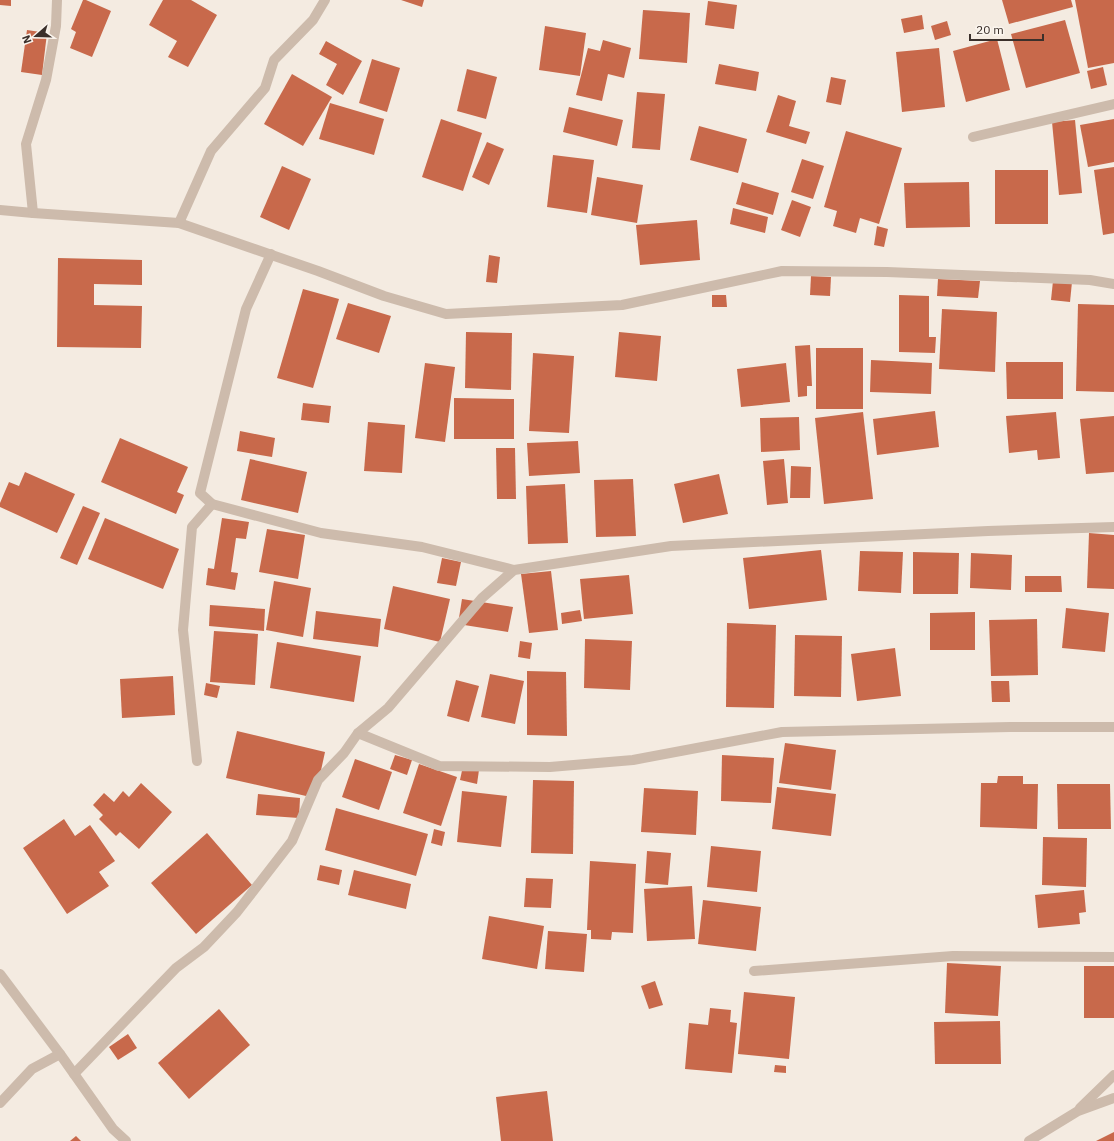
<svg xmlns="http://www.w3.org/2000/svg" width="1114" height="1141" font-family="'IBM Plex Sans',sans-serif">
<rect width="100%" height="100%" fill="#f4ebe1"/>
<g fill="#c8694b">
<polygon points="0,0 11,0 11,6 0,5"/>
<polygon points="83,0 86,0 111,11 92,57 70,48 76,32 71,29"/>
<polygon points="163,0 191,0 217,15 188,67 168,57 177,41 149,25"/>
<polygon points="401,0 424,0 422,7"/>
<polygon points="1002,0 1071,0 1073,7 1009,24"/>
<polygon points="1075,0 1114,0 1114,63 1088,68"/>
<polygon points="708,1 737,5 734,29 705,25"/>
<polygon points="643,10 690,13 687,63 639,59"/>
<polygon points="922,15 924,29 904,33 901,19"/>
<polygon points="1065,20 1080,73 1026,88 1011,34"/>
<polygon points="947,21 951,35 935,40 931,26"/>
<polygon points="545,26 586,33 580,76 539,70"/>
<polygon points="27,30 47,33 42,75 21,72"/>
<polygon points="997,39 1010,90 966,102 953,51"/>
<polygon points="603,40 631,48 624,78 608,74 602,101 576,95 588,48 600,51"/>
<polygon points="326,41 362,61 343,95 326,85 337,64 319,54"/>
<polygon points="939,48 945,107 902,112 896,52"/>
<polygon points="372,59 400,68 387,112 359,103"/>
<polygon points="719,64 759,72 756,91 715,84"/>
<polygon points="1103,67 1107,85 1091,89 1087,71"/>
<polygon points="467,69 497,77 486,119 457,111"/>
<polygon points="292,74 332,97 303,146 264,124"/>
<polygon points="831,77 846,80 841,105 826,102"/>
<polygon points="637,92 665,94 660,150 632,148"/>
<polygon points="778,95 796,101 789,126 810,132 806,144 766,132"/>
<polygon points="330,103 384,119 374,155 319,139"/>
<polygon points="569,107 623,120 617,146 563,132"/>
<polygon points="441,119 482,133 463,191 422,177"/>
<polygon points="1114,119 1114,162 1088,167 1080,125"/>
<polygon points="1075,120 1082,193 1059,195 1052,122"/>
<polygon points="699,126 747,139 738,173 690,160"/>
<polygon points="846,131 902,148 879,224 860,218 856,233 833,226 837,211 824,207"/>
<polygon points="487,142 504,149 489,185 472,177"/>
<polygon points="553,155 594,160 587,213 547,207"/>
<polygon points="802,159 824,166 813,199 791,192"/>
<polygon points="282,166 311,179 289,230 260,217"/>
<polygon points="1114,167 1114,233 1103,235 1094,170"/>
<rect x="995" y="170" width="53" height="54"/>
<polygon points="597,177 643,185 637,223 591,215"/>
<polygon points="742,182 779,193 773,215 736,204"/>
<polygon points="969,182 970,227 906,228 904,183"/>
<polygon points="792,200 811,207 800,237 781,230"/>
<polygon points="733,208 768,217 765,233 730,224"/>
<polygon points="697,220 700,260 640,265 636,225"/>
<polygon points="877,226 888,229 884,247 874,245"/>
<polygon points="489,255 500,257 497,283 486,282"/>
<polygon points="58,258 142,260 142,285 94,284 94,305 142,306 141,348 57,347"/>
<polygon points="811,276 831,277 830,296 810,295"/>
<polygon points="938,279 980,281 978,298 937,296"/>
<polygon points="1053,281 1072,282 1070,302 1051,300"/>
<polygon points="303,289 339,299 313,388 277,378"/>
<polygon points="712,295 726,295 727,307 712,307"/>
<polygon points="899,295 929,296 929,337 936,337 935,353 899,352"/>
<polygon points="348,303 391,316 379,353 336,339"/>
<polygon points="1078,304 1114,305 1114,392 1076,391"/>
<polygon points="942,309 997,312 995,372 939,369"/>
<polygon points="466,332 512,333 511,390 465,388"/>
<polygon points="619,332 661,336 657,381 615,377"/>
<polygon points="810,345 812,386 807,386 807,396 798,397 795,346"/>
<rect x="816" y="348" width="47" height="61"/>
<polygon points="533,353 574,356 569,433 529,431"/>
<polygon points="871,360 932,363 931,394 870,392"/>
<polygon points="1006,362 1063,362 1063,399 1007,399"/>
<polygon points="425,363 455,367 445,442 415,438"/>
<polygon points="786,363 790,402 741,407 737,369"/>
<polygon points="454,398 514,399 514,439 454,439"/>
<polygon points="303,403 331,406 329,423 301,420"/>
<polygon points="935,411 939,447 877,455 873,419"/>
<polygon points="863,412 873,499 824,504 815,418"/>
<polygon points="1056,412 1060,458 1038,460 1037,450 1009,453 1006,416"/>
<polygon points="1114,416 1114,472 1086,474 1080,419"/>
<polygon points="799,417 800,450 761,452 760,418"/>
<polygon points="368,422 405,425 402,473 364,471"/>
<polygon points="240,431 275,438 272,457 237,451"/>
<polygon points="120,438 188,467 177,492 184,495 176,514 101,482"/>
<polygon points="578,441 580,473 529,476 527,443"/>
<polygon points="496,448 515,448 516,499 497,499"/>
<polygon points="250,459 307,472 298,513 241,500"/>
<polygon points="784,459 788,503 767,505 763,461"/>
<polygon points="791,466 811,467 810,498 790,498"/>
<polygon points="25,472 75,494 57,533 0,507 0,503 9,482 19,486"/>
<polygon points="719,474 728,514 683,523 674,484"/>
<polygon points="633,479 636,536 596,537 594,480"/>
<polygon points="565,484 568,543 528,544 526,486"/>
<polygon points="83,506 100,513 77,565 60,558"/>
<polygon points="105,518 179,549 163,589 88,559"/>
<polygon points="222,518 249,522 246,539 236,538 231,572 238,573 235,590 206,585 208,568 214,569"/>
<polygon points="267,529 305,535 298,579 259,572"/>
<polygon points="1089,533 1114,535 1114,589 1087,588"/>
<polygon points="821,550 827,600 749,609 743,558"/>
<polygon points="860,551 903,552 901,593 858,591"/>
<polygon points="913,552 959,553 958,594 913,594"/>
<polygon points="971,553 1012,555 1011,590 970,588"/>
<polygon points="442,558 461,562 456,586 437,583"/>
<polygon points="551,571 558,630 529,633 521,574"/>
<polygon points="629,575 633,614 584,619 580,579"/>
<polygon points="1025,576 1061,576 1062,592 1025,592"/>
<polygon points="274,581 311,588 303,637 266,630"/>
<polygon points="393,586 450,599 440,642 384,629"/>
<polygon points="462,599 513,607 508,632 458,624"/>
<polygon points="210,605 265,609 264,631 209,626"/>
<polygon points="1066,608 1109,613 1105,652 1062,648"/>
<polygon points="580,610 582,621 562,624 561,613"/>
<polygon points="316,611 381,619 378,647 313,639"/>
<polygon points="975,612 975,650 930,650 930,613"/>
<polygon points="1037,619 1038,675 991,676 989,620"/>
<polygon points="727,623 776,625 774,708 726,707"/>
<polygon points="214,631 258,634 255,685 210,682"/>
<polygon points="795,635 842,636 841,697 794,696"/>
<polygon points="585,639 632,641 630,690 584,688"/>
<polygon points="520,641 532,643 530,659 518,657"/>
<polygon points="277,642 361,656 354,702 270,688"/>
<polygon points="895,648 901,696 857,701 851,654"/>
<polygon points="527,671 566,672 567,736 527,735"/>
<polygon points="490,674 524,681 515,724 481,717"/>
<polygon points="173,676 175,715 122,718 120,679"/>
<polygon points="456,680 479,686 469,722 447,716"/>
<polygon points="991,681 1009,681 1010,702 992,702"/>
<polygon points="206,683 220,686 217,698 204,695"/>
<polygon points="237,731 325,752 315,798 226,778"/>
<polygon points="785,743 836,750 831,790 779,783"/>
<polygon points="395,755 412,760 407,775 390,769"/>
<polygon points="722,755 774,758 771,803 721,801"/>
<polygon points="355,759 392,772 379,810 342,797"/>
<polygon points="419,764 457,777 441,826 403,813"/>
<polygon points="463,766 479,770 477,784 460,780"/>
<polygon points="998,776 1023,776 1023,784 1038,784 1037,829 980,827 981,783 997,783"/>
<polygon points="533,780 574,781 573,854 531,853"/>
<polygon points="141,783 172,812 139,849 120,832 116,836 99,819 103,815 93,805 104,793 114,802 123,791 129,797"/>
<polygon points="1057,784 1110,784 1111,829 1058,829"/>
<polygon points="777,787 836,794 831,836 772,829"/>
<polygon points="644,788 698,791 696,835 641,832"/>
<polygon points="462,791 507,796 501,847 457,842"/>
<polygon points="258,794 300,798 299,818 256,815"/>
<polygon points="336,808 428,834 416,876 325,850"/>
<polygon points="64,819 75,836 90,825 115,861 99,872 109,886 67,914 23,848"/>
<polygon points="434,829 445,832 442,846 431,843"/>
<polygon points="207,833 252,885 196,934 151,883"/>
<polygon points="1043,837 1087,838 1086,887 1042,885"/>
<polygon points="711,846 761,851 757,892 707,887"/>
<polygon points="647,851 671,853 668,885 645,883"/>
<polygon points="590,861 636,864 633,933 612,932 611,940 591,939 591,930 587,930"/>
<polygon points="320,865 342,870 339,885 317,880"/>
<polygon points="354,870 411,884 406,909 348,895"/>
<polygon points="526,878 553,879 551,908 524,907"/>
<polygon points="692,886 695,939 647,941 644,889"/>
<polygon points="1084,890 1086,912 1079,913 1080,924 1038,928 1035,895"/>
<polygon points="703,900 761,907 756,951 698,944"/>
<polygon points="489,916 544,926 537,969 482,959"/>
<polygon points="548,931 587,934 584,972 545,969"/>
<polygon points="947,963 1001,966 998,1016 945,1013"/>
<rect x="1084" y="966" width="30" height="52"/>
<polygon points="655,981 663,1005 649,1009 641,986"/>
<polygon points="744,992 795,997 789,1059 738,1054"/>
<polygon points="710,1008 731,1010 730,1022 737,1023 732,1073 685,1069 689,1023 708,1025"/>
<polygon points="219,1009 250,1045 189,1099 158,1063"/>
<polygon points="1000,1021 1001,1064 935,1064 934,1022"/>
<polygon points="128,1034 137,1048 118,1060 109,1047"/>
<polygon points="775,1065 786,1066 786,1073 774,1072"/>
<polygon points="547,1091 553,1141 501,1141 496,1097"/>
<polygon points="1114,1132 1114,1141 1096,1141"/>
<polygon points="76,1136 81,1141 70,1141"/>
</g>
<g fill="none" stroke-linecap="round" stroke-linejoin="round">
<g stroke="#cdbbac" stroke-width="10">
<polyline points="973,137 1114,104"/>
<polyline points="0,210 33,213 179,223 318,271 384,296 446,314 622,305 782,271 887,272 1090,280 1114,284"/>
<polyline points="33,213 26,144 46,80 56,26 57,0"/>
<polyline points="179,223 211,151 265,88 274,60 313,20 325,0"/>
<polyline points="271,254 246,309 200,493 212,504 321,533 422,547 514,570"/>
<polyline points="358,733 439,766 550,767 633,760 782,732 1010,727 1114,727"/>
<polyline points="197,761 183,630 192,527 212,504"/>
<polyline points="754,971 953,956 1114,957"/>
<polyline points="0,974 60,1054 113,1129 126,1141"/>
<polyline points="74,1074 176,968 204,947 237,912 292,841 318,780 344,753 358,733 388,708 482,598 514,570 671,546 988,531 1114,527"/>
<polyline points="0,1103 32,1069 60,1054"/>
<polyline points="1080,1108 1114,1075"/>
<polyline points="1029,1141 1078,1111 1114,1098"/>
</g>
</g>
<g transform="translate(36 36) rotate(250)" stroke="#fbf5ee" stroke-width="3" paint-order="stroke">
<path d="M0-3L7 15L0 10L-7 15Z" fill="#3b302b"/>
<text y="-6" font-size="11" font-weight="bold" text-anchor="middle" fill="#3b302b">N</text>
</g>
<path d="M970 34v6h73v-6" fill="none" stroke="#3b302b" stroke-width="2"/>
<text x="976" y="34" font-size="12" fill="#3b302b" stroke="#fbf5ee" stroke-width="3" paint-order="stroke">20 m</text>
</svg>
